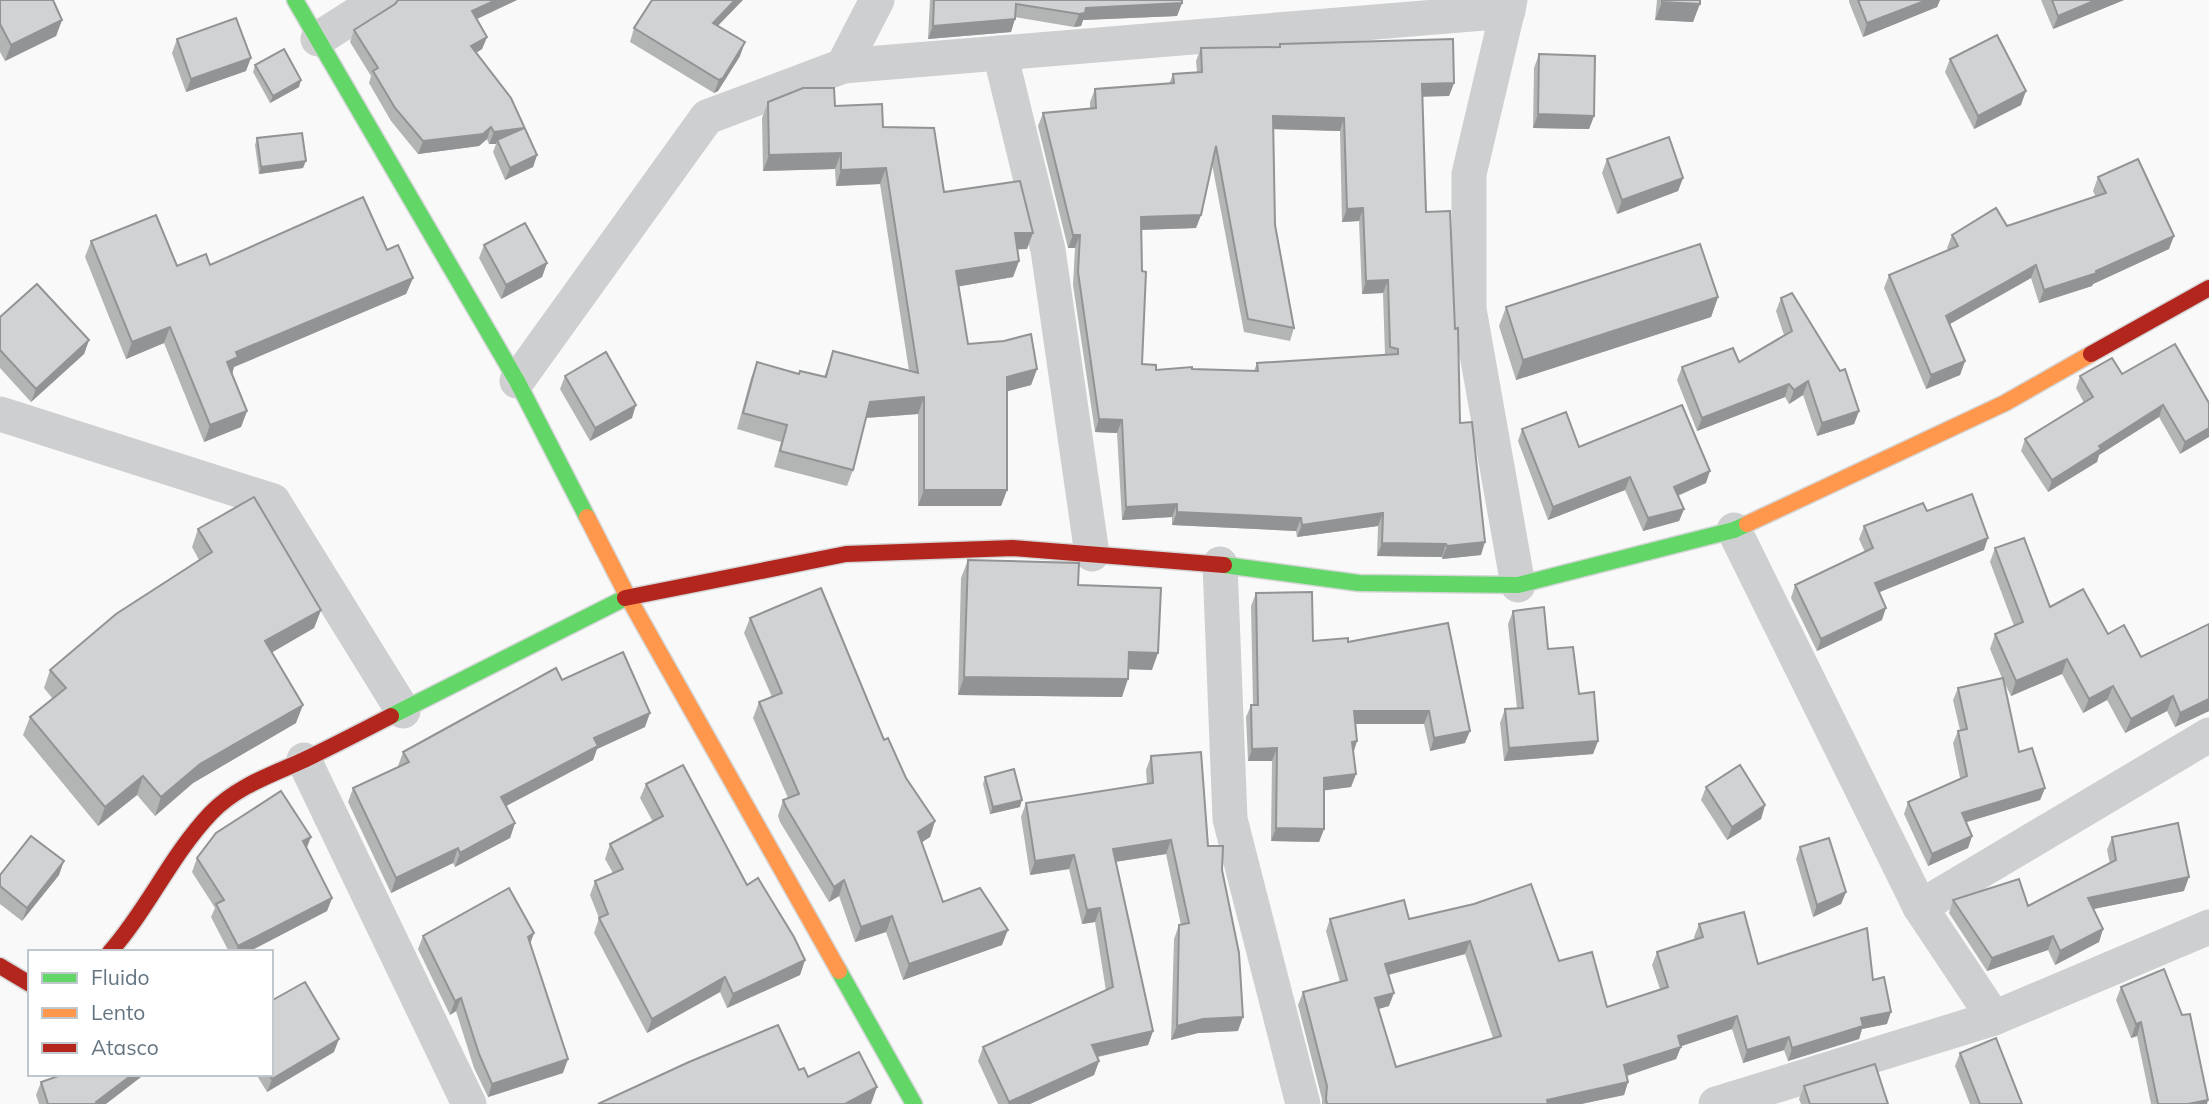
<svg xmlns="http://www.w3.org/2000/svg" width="2209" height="1104" font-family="Mulish,sans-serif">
<rect width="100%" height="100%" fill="#f9f9f9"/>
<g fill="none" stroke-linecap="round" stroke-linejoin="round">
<defs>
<g id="fast">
<polyline points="295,0 517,381 587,517"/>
<polyline points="1224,565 1359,583 1518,585 1734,530 1747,524"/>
<polyline points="391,716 625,598"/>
<polyline points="839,971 914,1104"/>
</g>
<g id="slow">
<polyline points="587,517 628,597 839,971"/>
<polyline points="1747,524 2005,403 2091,354"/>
</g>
<g id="jam">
<polyline points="2091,354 2209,288"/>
<polyline points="625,598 846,554 1013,548 1224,565"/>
<path d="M110,952C148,909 171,855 211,813C237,786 271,775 304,760C333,746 362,731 391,716"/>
<polyline points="0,966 30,984"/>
</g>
</defs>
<use href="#fast" stroke="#d5d6d7" stroke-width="19"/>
<use href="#slow" stroke="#d5d6d7" stroke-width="19"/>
<use href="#jam" stroke="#d5d6d7" stroke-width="19"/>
<g stroke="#cecfd0" stroke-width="35">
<polyline points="1510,0 1469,174 1469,309 1518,585"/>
<polyline points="318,39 379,0"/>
<polyline points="1000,53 1048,250 1092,554"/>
<polyline points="843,66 877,0"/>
<polyline points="517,381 707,117 843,66 1508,11"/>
<polyline points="0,414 273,501 403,711"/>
<polyline points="1734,530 1920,907 1994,1018"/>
<polyline points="1220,564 1230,819 1303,1104"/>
<polyline points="304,760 469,1104"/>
<polyline points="1920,907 2209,735"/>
<polyline points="1716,1104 1994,1018 2209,927"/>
</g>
<use href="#fast" stroke="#63d668" stroke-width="16"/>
<use href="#slow" stroke="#ff974d" stroke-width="16"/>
<use href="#jam" stroke="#b3261e" stroke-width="16"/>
</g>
<g fill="#b3b5b5" fill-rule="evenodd">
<polygon points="0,0 62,20 56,36 5,61 0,52"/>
<polygon points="398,0 517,0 477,19 487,37 482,49 476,53 537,155 533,167 505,180 493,152 496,144 489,144 487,139 479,146 418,154 391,121 369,83 371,76 350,42 354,30 395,4"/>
<polygon points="930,0 1182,0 1182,3 1177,16 1083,20 1081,26 1074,27 1015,17 1011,32 928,39"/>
<polygon points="1657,0 1700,0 1693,22 1655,20"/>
<polygon points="1849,0 1940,0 1937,7 1863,37 1849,2"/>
<polygon points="2041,0 2124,0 2053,29"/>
<polygon points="718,26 740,56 718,91 714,93 630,42 634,28"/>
<polygon points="177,39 246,71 186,92 172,53"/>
<path d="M1280,44L1454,83L1449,96H1422L1426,212L1455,329L1460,423L1481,555L1442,559V557L1377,556L1378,526L1297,537L1296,531L1172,525V517L1122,520L1117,433L1095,432L1073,285L1075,248H1068L1038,126L1043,113L1090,108V102L1095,89L1169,84L1173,74L1197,72L1196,61L1201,48L1279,47ZM1273,129L1340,131L1342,222L1359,221L1362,294L1383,293L1385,355L1257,363L1254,371L1192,369L1156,370L1142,364L1141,230L1196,228L1201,215L1212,164L1244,332L1290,341L1294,328L1275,225Z"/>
<polygon points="1539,54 1594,116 1589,129 1533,128 1534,68"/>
<polygon points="1950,59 2021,105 1974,129 1945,72"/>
<polygon points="255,65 299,87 270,103 253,72"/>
<polygon points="768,102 835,106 883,127 944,192 1027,249 1017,249 1019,261 1013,277 959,286 968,344 1037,369 1031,385 1007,391 1007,490 1001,506 918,506 918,414 866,418 853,470 847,486 774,467 781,442 737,429 751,378 757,362 799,374 824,377 833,351 909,371 880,184 836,186 835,169 763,171 762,118"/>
<polygon points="257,138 303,168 259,174 255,145"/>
<polygon points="1607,159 1683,178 1678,191 1617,214 1602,173"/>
<polygon points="2098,177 2169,249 2093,284 2092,286 2039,303 2031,278 1950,324 1965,361 1960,375 1926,389 1884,288 1889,275 1948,250 1947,248 1952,235 2007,226 2096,197 2093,191"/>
<polygon points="91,241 177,266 210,265 387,250 413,278 406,294 234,367 232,374 247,411 241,427 204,442 164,343 126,359 85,257"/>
<polygon points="484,245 547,263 542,277 501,299 479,258"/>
<polygon points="1718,297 1711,317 1516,380 1499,326 1506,307"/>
<polygon points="1781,298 1859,411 1854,424 1817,436 1803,395 1789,404 1785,397 1697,431 1677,380 1682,367 1739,362 1784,335 1776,311"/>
<polygon points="0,317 89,340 84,354 31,402 0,368"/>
<polygon points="2122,374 2209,403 2180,454 2159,417 2099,455 2097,462 2048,492 2021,451 2025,439 2084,403 2076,388 2080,376"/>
<polygon points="565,376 632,418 590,441 560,389"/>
<polygon points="1522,429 1579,447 1706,483 1678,496 1684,509 1679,521 1643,531 1625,490 1548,520 1518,441"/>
<polygon points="1927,511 1984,550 1879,592 1882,620 1817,651 1791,598 1795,585 1865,552 1859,539 1864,526"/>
<polygon points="198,529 321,610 314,628 272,652 296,723 193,783 155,816 137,795 98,826 23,735 30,717 53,699 44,688 50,670 199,560 192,547"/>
<polygon points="1995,548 2050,607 2108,634 2141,657 2209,711 2175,727 2167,711 2125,733 2107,700 2083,713 2062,674 2011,696 2003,680 2019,752 2045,788 2040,800 1966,822 1972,836 1968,848 1928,866 1904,814 1908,802 1960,778 1953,743 1958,731 1960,730 1953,700 1958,688 2002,678 1990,649 1995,634 2014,626 1990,562"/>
<polygon points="968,560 1078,585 1152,670 1129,669 1122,697 958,695 961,578"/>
<polygon points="1256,593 1313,641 1348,642 1465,743 1430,751 1424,724 1356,724 1357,741 1353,752 1356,774 1351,787 1324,790 1324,829 1319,842 1271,841 1272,761 1248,761 1246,717 1251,705 1253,705 1251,606"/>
<polygon points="1513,611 1548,649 1579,694 1598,741 1593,754 1504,761 1500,723 1505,709 1517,708 1508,624"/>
<polygon points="750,618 884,740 906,778 935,821 930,837 922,842 943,902 1002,945 903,980 886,932 855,942 839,896 829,902 780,822 778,816 783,800 788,798 753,718 759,702 772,697 744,633"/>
<polygon points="645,727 597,749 593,760 506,806 515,823 510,838 455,867 453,863 391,893 348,802 353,788 398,767 398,766 403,752"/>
<polygon points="1151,756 1208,846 1222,870 1238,1031 1198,1033 1171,1040 1174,939 1179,925 1181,925 1166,854 1115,862 1153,1031 1148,1045 1098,1057 1099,1061 1094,1075 1030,1104 998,1104 978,1061 983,1047 1106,991 1095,922 1082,924 1069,869 1030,875 1021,817 1026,803 1147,784 1146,770"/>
<polygon points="985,777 1020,807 990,814 983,784"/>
<polygon points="646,784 747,885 805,960 800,975 727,1008 720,992 647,1033 594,933 599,918 590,895 595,881 613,873 605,859 610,844 653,822 640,798"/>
<polygon points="1706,787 1765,805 1761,819 1727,840 1701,800"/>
<polygon points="2112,837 2184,891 2093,909 2103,929 2099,942 2055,965 2048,950 1987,971 1949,913 1953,900 2028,906 2110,864 2107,850"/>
<polygon points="1800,847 1846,892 1841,904 1813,917 1796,859"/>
<polygon points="306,848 332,898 327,911 248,952 229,952 211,917 215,908 192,872 197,858"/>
<polygon points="0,875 59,875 22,921 0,904"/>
<path d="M1330,919H1409L1559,961L1607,1007L1660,989L1652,965L1657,952L1695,940L1694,937L1699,924L1758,964L1873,980L1887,1024L1862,1029L1859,1039L1788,1061L1784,1050L1743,1063L1732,1029L1681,1046L1676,1059L1627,1076L1628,1082L1624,1095L1581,1104H1322V1099L1298,1005L1303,992L1340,982L1326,931ZM1465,954L1493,1038L1396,1067L1378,1009L1389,1006L1388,975Z"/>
<polygon points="534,933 530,943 563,1073 488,1097 474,1068 456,1011 450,1015 418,949 423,936"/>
<polygon points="2121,987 2182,1015 2207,1104 2151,1104 2137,1036 2131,1038 2116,1000"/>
<polygon points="334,1052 267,1092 256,1074 271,1074"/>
<polygon points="1960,1053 2022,1104 1970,1104 1955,1066"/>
<polygon points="41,1082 106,1104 39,1104 36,1095"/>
<polygon points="1804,1086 1888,1104 1801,1104 1799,1099"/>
</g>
<g fill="#929394">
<polygon points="496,0 517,0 468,23 472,11"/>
<polygon points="735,0 743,0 708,36 713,23"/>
<polygon points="1927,0 1940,0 1937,7 1863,37 1867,23"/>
<polygon points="2096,0 2124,0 2053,29 2058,16"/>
<polygon points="1662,2 1700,4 1693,22 1655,20"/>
<polygon points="1182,3 1177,16 1083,20 1081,26 1074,27 1079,14 1086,8"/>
<polygon points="1015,19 1011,32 928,39 933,26"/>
<polygon points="62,20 56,36 5,61 11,45"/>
<polygon points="487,37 482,49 466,59 471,46"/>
<polygon points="745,42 740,56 718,91 714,93 719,80"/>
<polygon points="251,58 246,71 186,92 191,79"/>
<polygon points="301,80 299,87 270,103 273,96"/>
<polygon points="1454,83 1449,96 1417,97 1422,84"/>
<polygon points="2026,91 2021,105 1974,129 1978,116"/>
<polygon points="1538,114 1594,116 1589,129 1533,128"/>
<polygon points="1273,116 1344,118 1340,131 1268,129"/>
<polygon points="491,127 487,139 479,146 418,154 423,141"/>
<polygon points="524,128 497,140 496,144 489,144 494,132"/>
<polygon points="841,153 835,169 763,171 769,155"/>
<polygon points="537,155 533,167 505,180 510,168"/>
<polygon points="306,161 303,168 259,174 261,167"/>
<polygon points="886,168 880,184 836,186 841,170"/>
<polygon points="1683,178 1678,191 1617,214 1622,200"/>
<polygon points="1363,208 1359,221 1342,222 1347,209"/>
<polygon points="1201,215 1196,228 1136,230 1141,217"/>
<polygon points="1015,233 1033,233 1027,249 1009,250"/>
<polygon points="1073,235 1080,235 1075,248 1068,248"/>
<polygon points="2174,236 2169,249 2093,284 2092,286 2039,303 2044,290 2096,271"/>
<polygon points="1019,261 1013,277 950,288 956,271"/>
<polygon points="547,263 542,277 501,299 506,285"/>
<polygon points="2036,265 2031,278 1941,329 1946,316"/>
<polygon points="413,278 406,294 234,367 232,374 227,362 236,352"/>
<polygon points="1388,280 1383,293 1362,294 1366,281"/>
<polygon points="1718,297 1711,317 1516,380 1523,360"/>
<polygon points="170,327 164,343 126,359 132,342"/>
<polygon points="89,340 84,354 31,402 36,389"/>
<polygon points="1965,361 1960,375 1926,389 1931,375"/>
<polygon points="1037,369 1031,385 1001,393 1007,377"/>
<polygon points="1808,381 1803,395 1789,404 1794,390"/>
<polygon points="1789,384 1785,397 1697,431 1702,418"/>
<polygon points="924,397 918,414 864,418 870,402"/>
<polygon points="636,405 632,418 590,441 595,428"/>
<polygon points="2163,405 2159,417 2099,455 2097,462 2048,492 2052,480 2099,446"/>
<polygon points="247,411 241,427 204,442 210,425"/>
<polygon points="1859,411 1854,424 1817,436 1822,423"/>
<polygon points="1099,419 1122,420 1117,433 1095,432"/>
<polygon points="2209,428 2209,437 2180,454 2185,442"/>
<polygon points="1710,471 1706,483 1669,499 1674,487"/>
<polygon points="1630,477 1625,490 1548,520 1553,507"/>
<polygon points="924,490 1007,490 1001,506 918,506"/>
<polygon points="1177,504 1172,517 1122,520 1126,507"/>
<polygon points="1684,509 1679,521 1643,531 1648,518"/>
<polygon points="1177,512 1301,518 1296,531 1172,525"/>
<polygon points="1383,513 1378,526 1297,537 1302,525"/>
<polygon points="1988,538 1984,550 1870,596 1875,583"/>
<polygon points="1485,542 1481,555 1442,559 1447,546"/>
<polygon points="1382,543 1446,544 1442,557 1377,556"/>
<polygon points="1886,608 1882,620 1817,651 1821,639"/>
<polygon points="321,610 314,628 259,660 265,641"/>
<polygon points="1129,652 1158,653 1152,670 1123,669"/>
<polygon points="2067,659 2062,674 2011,696 2016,681"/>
<polygon points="964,677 1128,679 1122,697 958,695"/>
<polygon points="2113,686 2107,700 2083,713 2089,699"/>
<polygon points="2173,696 2167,711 2125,733 2131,719"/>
<polygon points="2209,699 2209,711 2175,727 2180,713"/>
<polygon points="303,705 296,723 193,783 155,816 161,797 200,764"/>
<polygon points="1354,711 1429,711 1424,724 1350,724"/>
<polygon points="650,713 645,727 597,749 593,760 495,812 501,797 594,738"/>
<polygon points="1470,731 1465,743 1430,751 1434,738"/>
<polygon points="1357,741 1353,754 1352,742"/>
<polygon points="1598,741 1593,754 1504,761 1509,748"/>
<polygon points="1277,748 1272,761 1248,761 1252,749"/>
<polygon points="1356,774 1351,787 1320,791 1324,778"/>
<polygon points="143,776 137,795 98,826 105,807"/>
<polygon points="2045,788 2040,800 1957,825 1962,813"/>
<polygon points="1022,800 1020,807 990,814 993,807"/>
<polygon points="1765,805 1761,819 1727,840 1732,827"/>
<polygon points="935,821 930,837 913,848 918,832"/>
<polygon points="515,823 510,838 455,867 460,853"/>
<polygon points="1276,828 1324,829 1319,842 1271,841"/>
<polygon points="1972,836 1968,848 1928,866 1932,854"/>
<polygon points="311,837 306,850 303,841"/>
<polygon points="1171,840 1166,854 1107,863 1113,849"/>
<polygon points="458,848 453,863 391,893 396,878"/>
<polygon points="1074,855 1069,869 1030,875 1035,861"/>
<polygon points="64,861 59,875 22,921 27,908"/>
<polygon points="2189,877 2184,891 2083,911 2088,898"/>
<polygon points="844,880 839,896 829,902 834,887"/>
<polygon points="1846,892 1841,904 1813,917 1817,905"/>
<polygon points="332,898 327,911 248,952 236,952 238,946"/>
<polygon points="1100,908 1095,922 1082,924 1087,910"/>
<polygon points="892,916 886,932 855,942 861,927"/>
<polygon points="2103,929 2099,942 2055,965 2060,951"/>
<polygon points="1008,930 1002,945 903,980 909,964"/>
<polygon points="534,933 529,947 528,937"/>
<polygon points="2053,936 2048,950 1987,971 1992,958"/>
<polygon points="1470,941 1465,954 1380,977 1385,964"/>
<polygon points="805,960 800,975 727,1008 733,994"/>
<polygon points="725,977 720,992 647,1033 652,1019"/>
<polygon points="1394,993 1389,1006 1371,1011 1375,998"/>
<polygon points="461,998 456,1011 450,1015 455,1001"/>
<polygon points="1891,1012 1887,1024 1862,1029 1859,1039 1788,1061 1792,1048 1861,1018"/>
<polygon points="1737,1016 1732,1029 1673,1049 1678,1036"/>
<polygon points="1243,1017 1238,1031 1198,1033 1171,1040 1177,1026 1203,1019"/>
<polygon points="2141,1022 2137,1036 2131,1038 2136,1024"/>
<polygon points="1153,1031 1148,1045 1087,1059 1092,1045"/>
<polygon points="1789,1037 1784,1050 1743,1063 1747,1050"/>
<polygon points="339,1039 334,1052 267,1092 272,1079"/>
<polygon points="1681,1047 1676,1059 1620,1078 1624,1065"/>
<polygon points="568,1059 563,1073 488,1097 492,1084"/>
<polygon points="1099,1061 1094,1075 1030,1104 1008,1104 1009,1102"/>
<polygon points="133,1074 145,1074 106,1104 96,1104 96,1102"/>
<polygon points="1628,1082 1624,1095 1581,1104 1545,1104 1547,1100"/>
<polygon points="877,1087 871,1104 845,1104"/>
<polygon points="2208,1100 2207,1104 2188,1104"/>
</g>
<g fill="#d0d2d3" stroke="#929394" stroke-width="2" fill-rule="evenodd">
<polygon points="0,0 53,0 62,20 11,45 0,24"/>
<polygon points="398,0 496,0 472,11 487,37 471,46 511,98 537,155 510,168 497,140 524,128 494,132 491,127 483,134 423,141 395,108 373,71 378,68 354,30 395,4"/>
<polygon points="652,0 735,0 713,23 745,42 723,78 719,80 634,28"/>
<polygon points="934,0 1182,0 1182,3 1086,8 1085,13 1079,14 1016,4 1015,19 933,26"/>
<polygon points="1662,0 1700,0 1700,4 1662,2"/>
<polygon points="1858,0 1927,0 1867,23"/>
<polygon points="2052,0 2096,0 2058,16"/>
<polygon points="236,18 251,58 191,79 177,39"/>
<polygon points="1997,35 2026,91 1978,116 1950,59"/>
<path d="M1453,39L1454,83L1422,84L1426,212L1450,211L1455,329L1458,328L1460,423L1472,422L1485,542L1447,546L1446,544L1382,543L1383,513L1302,525L1301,518L1177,512V504L1126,507L1122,420L1099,419L1078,272L1080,235H1073L1043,113L1096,108L1095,89L1174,83L1173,74L1202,72L1201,48L1280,47V44ZM1273,116L1344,118L1347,209L1363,208L1366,281L1388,280L1390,347L1398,349V354L1257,363L1258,371L1192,369V367L1156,370V365L1142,364L1146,272L1142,271L1141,217L1201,215L1216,146L1248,319L1294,328L1275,225Z"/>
<polygon points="284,49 301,80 273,96 255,65"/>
<polygon points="1539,54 1595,56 1594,116 1538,114"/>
<polygon points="803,88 834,88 835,106 882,104 883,127 934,128 944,192 1020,181 1033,233 1015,233 1019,261 956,271 968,344 1004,341 1031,334 1037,369 1007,377 1007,490 924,490 924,397 870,402 853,470 780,451 787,425 743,413 757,362 799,374 800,371 826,377 833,351 918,373 886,168 841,170 841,153 769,155 768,102"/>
<polygon points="302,133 306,161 261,167 257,138"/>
<polygon points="1669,137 1683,178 1622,200 1607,159"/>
<polygon points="2138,159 2174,236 2096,271 2097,273 2044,290 2036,265 1946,316 1965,361 1931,375 1889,275 1958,246 1952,235 1996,208 2007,226 2106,193 2098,177"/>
<polygon points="363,197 387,250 398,245 413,278 236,352 238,357 227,362 247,411 210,425 170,327 132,342 91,241 156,215 177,266 206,254 210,265"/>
<polygon points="525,223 547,263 506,285 484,245"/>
<polygon points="1700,244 1718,297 1523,360 1506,307"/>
<polygon points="37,284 89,340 36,389 0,350 0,317"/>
<polygon points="1792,293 1840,371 1845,369 1859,411 1822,423 1808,381 1794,390 1789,384 1702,418 1682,367 1733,348 1739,362 1792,331 1781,298"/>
<polygon points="2175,344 2209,403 2209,428 2185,442 2163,405 2099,446 2101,449 2052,480 2025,439 2093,397 2080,376 2112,358 2122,374"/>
<polygon points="606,352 636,405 595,428 565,376"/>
<polygon points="1682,405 1710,471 1674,487 1684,509 1648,518 1630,477 1553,507 1522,429 1566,412 1579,447"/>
<polygon points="1972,494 1988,538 1875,583 1886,608 1821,639 1795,585 1873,548 1864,526 1923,503 1927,511"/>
<polygon points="254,497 321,610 265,641 303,705 200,764 161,797 143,776 105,807 30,717 66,688 50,670 116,614 212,552 198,529"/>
<polygon points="2024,538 2050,607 2083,589 2108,634 2124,625 2141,657 2209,624 2209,699 2180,713 2173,696 2131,719 2113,686 2089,699 2067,659 2016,681 1995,634 2023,622 1995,548"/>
<polygon points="968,560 1079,563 1078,585 1161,588 1158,653 1129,652 1128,679 964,677"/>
<polygon points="821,588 884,740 888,738 906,778 935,821 918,832 943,902 980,888 1008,930 909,964 892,916 861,927 844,880 834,887 786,807 783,800 799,794 759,702 782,693 750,618"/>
<polygon points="1312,592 1313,641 1348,638 1348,642 1448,623 1470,731 1434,738 1429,711 1354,711 1357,741 1352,742 1356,774 1324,778 1324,829 1276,828 1277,748 1252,749 1251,705 1258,705 1256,593"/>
<polygon points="1544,607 1548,649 1573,647 1579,694 1594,692 1598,741 1509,748 1505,709 1523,708 1513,611"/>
<polygon points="623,652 650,713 594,738 598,746 501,797 515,823 460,853 458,848 396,878 353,788 409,762 403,752 556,668 562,680"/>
<polygon points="2003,678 2019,752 2032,748 2045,788 1962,813 1972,836 1932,854 1908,802 1967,776 1958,731 1967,729 1958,688"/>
<polygon points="1201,752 1208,846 1223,846 1222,870 1239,953 1243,1017 1203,1019 1177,1026 1179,925 1189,923 1171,840 1113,849 1153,1031 1092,1045 1099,1061 1009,1102 983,1047 1113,987 1100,908 1087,910 1074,855 1035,861 1026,803 1153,783 1151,756"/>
<polygon points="683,765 747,885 758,878 794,937 805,960 733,994 725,977 652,1019 599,918 608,914 595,881 623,869 610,844 663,816 646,784"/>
<polygon points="1740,765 1765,805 1732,827 1706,787"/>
<polygon points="1014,769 1022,800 993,807 985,777"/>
<polygon points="281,791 311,837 303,841 332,898 238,946 216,904 224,900 197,858 216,833"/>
<polygon points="2178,823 2189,877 2088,898 2103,929 2060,951 2053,936 1992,958 1953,900 2019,879 2028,906 2116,860 2112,837"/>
<polygon points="31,836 64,861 27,908 0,886 0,875"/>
<polygon points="1829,838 1846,892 1817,905 1800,847"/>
<path d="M1531,884L1559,961L1592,952L1607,1007L1668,987L1657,952L1703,937L1699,924L1744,912L1758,964L1867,928L1873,980L1884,977L1891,1012L1861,1018L1863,1026L1792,1048L1789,1037L1747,1050L1737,1016L1678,1036L1681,1047L1624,1065L1628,1082L1547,1100L1548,1104H1327L1326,1099L1327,1086L1303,992L1347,980L1330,919L1404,900L1409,919L1474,904ZM1470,941L1501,1036L1396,1067L1375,998L1394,993L1385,964Z"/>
<polygon points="509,888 534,933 528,937 568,1059 492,1084 479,1054 461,998 455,1001 423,936"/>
<polygon points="2164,969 2182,1015 2190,1014 2208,1100 2188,1104 2158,1104 2141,1022 2136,1024 2121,987"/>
<polygon points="305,982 339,1039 272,1079 269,1074 271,1074 271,1001"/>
<polygon points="778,1025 799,1070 804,1068 808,1077 859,1052 877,1087 845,1104 598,1104 689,1062"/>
<polygon points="1996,1038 2022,1104 1980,1104 1960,1053"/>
<polygon points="1875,1064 1888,1104 1810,1104 1804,1086"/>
<polygon points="64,1074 133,1074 96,1102 97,1104 48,1104 41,1082"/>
</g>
<rect x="28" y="950" width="245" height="126" fill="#ffffff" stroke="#c1c8cd" stroke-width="2"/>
<rect x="42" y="973" width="35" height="10" fill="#63d668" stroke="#c1c8cd" stroke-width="2"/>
<text x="91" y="985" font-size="21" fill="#657683">Fluido</text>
<rect x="42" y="1008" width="35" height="10" fill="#ff974d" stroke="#c1c8cd" stroke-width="2"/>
<text x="91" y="1020" font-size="21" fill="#657683">Lento</text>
<rect x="42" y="1043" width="35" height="10" fill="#b3261e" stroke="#c1c8cd" stroke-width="2"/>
<text x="91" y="1055" font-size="21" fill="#657683">Atasco</text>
</svg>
